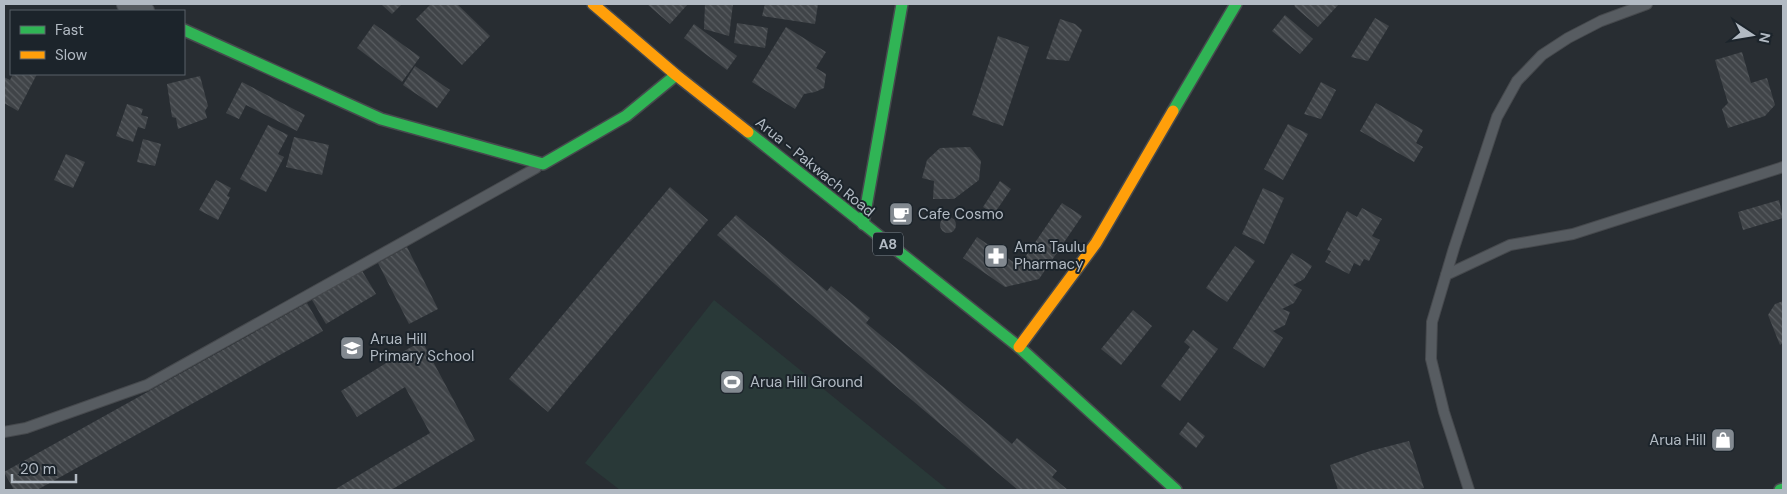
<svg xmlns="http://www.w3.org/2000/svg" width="1787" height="494" font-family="'DM Sans',sans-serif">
<defs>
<pattern id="building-back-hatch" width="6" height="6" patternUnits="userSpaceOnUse" patternTransform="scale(1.25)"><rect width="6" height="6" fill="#404448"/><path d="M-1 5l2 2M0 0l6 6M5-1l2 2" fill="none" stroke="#595d61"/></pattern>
</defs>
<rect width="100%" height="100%" fill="#282d32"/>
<polygon fill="#293938" points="714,300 948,490 620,490 585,463"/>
<g fill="url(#building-back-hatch)">
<polygon points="384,4 402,4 392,14 382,5"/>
<polygon points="431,4 457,4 490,36 462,65 416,19"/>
<polygon points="647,4 687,4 687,5 670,24"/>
<polygon points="705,4 733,4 729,36 704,29"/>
<polygon points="765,4 818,4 815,24 762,16"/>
<polygon points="1294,4 1339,4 1318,27 1295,7"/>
<polygon points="1285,15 1313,39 1300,54 1272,31"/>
<polygon points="1375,18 1389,26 1368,61 1351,57"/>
<polygon points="1060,19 1075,24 1082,30 1069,61 1046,59"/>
<polygon points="737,23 768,28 765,48 734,43"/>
<polygon points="374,24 420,57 402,82 357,48"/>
<polygon points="694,24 737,56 727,70 684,38"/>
<polygon points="786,27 826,52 816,68 826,74 824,88 815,92 804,94 795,109 752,82"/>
<polygon points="998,36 1029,47 1003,126 972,115"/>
<polygon points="1742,52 1751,83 1767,78 1775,105 1765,116 1728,128 1722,109 1728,103 1715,60"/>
<polygon points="415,66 450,90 437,108 403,85"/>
<polygon points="13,74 37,74 18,111 4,103 4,77 10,80"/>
<polygon points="200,76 208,106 205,111 207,118 178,129 176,118 172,117 167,84"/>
<polygon points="242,82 305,115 297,131 246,105 239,119 226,113"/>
<polygon points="1321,82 1336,90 1321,119 1304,114"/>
<polygon points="1376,103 1423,130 1416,143 1423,147 1414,162 1360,131"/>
<polygon points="127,104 143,109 141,115 148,117 145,129 138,127 133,142 116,136"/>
<polygon points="1288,124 1308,134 1283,180 1264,169"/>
<polygon points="268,125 288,135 278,154 284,157 266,192 240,179"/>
<polygon points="294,137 329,145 322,175 286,167"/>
<polygon points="143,139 161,144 155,166 137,162"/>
<polygon points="970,147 981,161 979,180 954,199 933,199 934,181 922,178 927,160 940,148"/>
<polygon points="66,154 85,162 73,188 54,180"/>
<polygon points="216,180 231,188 227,196 230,197 218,220 199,210"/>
<polygon points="1000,181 1011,189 994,214 983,207"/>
<polygon points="670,187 708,220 548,412 509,379"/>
<polygon points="1263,188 1284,198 1264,244 1242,234"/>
<polygon points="1779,200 1783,218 1743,230 1738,212"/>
<polygon points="1062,203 1082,216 1039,279 1005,287 963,258 977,237 1019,266"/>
<polygon points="1362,208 1382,219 1372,236 1380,240 1369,261 1364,259 1360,266 1354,263 1349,274 1325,262 1331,251 1327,250 1347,211 1357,217"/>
<polygon points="736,215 827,291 831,286 870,318 866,323 1012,444 1017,438 1057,471 1052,477 1068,490 1018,490 717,235"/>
<circle cx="948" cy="225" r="8"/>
<polygon points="1235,246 1255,261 1227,302 1206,288"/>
<polygon points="407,247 438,309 409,324 378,263"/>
<polygon points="1292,253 1312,266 1304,279 1293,285 1302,290 1294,303 1282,309 1290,312 1285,325 1273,331 1283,338 1264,368 1233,348"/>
<polygon points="361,269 376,294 326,324 312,300"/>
<polygon points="1783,301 1783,343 1780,345 1768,315 1775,304"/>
<polygon points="307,303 323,331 37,490 14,490 4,472"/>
<polygon points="1133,310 1152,326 1121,365 1101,349"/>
<polygon points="1193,330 1218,349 1180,401 1161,386 1190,347 1184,342"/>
<polygon points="422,341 475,440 391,490 334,490 430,433 405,387 357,417 341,391 391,360 390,359"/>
<polygon points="1188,422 1205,436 1196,448 1179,434"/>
<polygon points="1409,441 1424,488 1417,490 1338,490 1330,465 1370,451"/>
</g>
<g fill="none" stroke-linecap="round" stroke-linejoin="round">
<defs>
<g id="lane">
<polyline points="1446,275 1510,245 1573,234 1783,167"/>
<polyline points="4,432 26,428 147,385 536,168"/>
<polyline points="1469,490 1444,412 1431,359 1432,322 1454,248 1497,117 1517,81 1542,55 1568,38 1601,21 1647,4"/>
</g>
<polyline id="street" points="127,4 144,11"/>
<g id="fast">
<polyline points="184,30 381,119 543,164 626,116 676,75"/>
<polyline points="1173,111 1236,4"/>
<polyline points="748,132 1019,347 1176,490"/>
<polyline points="863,224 902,4"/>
<polyline points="1780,490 1783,489"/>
</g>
<g id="slow">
<polyline points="593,4 676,75 748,132"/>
<polyline points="1019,347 1096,243 1173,111"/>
</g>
</defs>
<use href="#lane" stroke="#46494d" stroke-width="12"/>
<use href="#street" stroke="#46494d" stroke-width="22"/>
<use href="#fast" stroke="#46494d" stroke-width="14"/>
<use href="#slow" stroke="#46494d" stroke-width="14"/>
<use href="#lane" stroke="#575c61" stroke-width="10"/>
<use href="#street" stroke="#575c61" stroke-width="20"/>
<use href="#fast" stroke="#30b455" stroke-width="11"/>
<use href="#slow" stroke="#ff9f0a" stroke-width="11"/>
</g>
<defs>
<symbol id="cafe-square" viewBox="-11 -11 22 22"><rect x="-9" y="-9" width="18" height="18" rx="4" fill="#828990" stroke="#1c242b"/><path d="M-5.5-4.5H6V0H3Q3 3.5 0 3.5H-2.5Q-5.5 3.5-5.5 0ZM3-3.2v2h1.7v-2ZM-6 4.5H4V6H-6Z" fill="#fff"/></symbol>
<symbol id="pharmacy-square" viewBox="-11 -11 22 22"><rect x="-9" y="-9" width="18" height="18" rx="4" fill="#828990" stroke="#1c242b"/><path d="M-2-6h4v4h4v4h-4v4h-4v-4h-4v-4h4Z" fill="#fff"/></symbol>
<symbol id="school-square" viewBox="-11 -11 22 22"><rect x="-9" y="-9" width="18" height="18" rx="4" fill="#828990" stroke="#1c242b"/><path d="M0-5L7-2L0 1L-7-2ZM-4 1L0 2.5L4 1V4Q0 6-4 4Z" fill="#fff"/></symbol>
<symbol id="stadium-square" viewBox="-11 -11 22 22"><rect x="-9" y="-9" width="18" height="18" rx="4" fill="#828990" stroke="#1c242b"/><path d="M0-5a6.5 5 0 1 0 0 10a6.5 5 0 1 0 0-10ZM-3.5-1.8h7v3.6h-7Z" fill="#fff"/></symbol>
<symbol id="shop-square" viewBox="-11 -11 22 22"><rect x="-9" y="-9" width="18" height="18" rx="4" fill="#828990" stroke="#1c242b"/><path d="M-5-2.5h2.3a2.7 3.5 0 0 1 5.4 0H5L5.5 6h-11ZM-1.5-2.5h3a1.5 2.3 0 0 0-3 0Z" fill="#fff"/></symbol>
</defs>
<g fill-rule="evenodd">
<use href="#cafe-square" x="887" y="200" width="28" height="28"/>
<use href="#pharmacy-square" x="982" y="242" width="28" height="28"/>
<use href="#school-square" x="338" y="334" width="28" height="28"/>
<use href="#stadium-square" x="718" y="368" width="28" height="28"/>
<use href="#shop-square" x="1709" y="426" width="28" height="28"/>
</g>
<g text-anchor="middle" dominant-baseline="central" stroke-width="4" stroke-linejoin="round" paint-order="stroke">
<rect fill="#1c242b" stroke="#858d95" stroke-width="1" x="873" y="232.5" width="30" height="23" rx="4"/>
<g font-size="14" font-weight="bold" fill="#b2bac3">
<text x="888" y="244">A8</text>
</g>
<g font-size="15" fill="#b2bac3" stroke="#1c242b">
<text transform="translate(815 167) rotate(39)">Arua - Pakwach Road</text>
</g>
<g font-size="15" fill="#b2bac3" stroke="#1c242b" text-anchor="start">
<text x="918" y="214">Cafe Cosmo</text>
<text x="1014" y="247">Ama Taulu<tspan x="1014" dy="17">Pharmacy</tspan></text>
<text x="370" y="339">Arua Hill<tspan x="370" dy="17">Primary School</tspan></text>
<text x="750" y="382">Arua Hill Ground</text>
<text x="1706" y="440" text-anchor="end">Arua Hill</text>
</g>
</g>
<rect width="1787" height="494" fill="none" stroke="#b2bac3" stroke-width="10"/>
<rect x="10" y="10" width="175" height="65" fill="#1c242b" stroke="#586068"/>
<rect x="20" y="26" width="25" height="8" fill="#30b455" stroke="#586068"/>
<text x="55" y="35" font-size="15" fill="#b2bac3">Fast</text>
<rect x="20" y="51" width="25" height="8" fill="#ff9f0a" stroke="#586068"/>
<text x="55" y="60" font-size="15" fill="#b2bac3">Slow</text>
<g transform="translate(1752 35) rotate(102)" stroke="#1c242b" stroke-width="4" paint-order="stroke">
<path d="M0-4L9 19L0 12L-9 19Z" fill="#b2bac3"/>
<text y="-8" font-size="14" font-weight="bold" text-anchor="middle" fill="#b2bac3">N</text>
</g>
<path d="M12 474v8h64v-8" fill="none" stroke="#b2bac3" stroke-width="2.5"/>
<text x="20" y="474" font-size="15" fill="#b2bac3" stroke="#1c242b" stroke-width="4" paint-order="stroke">20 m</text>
</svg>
